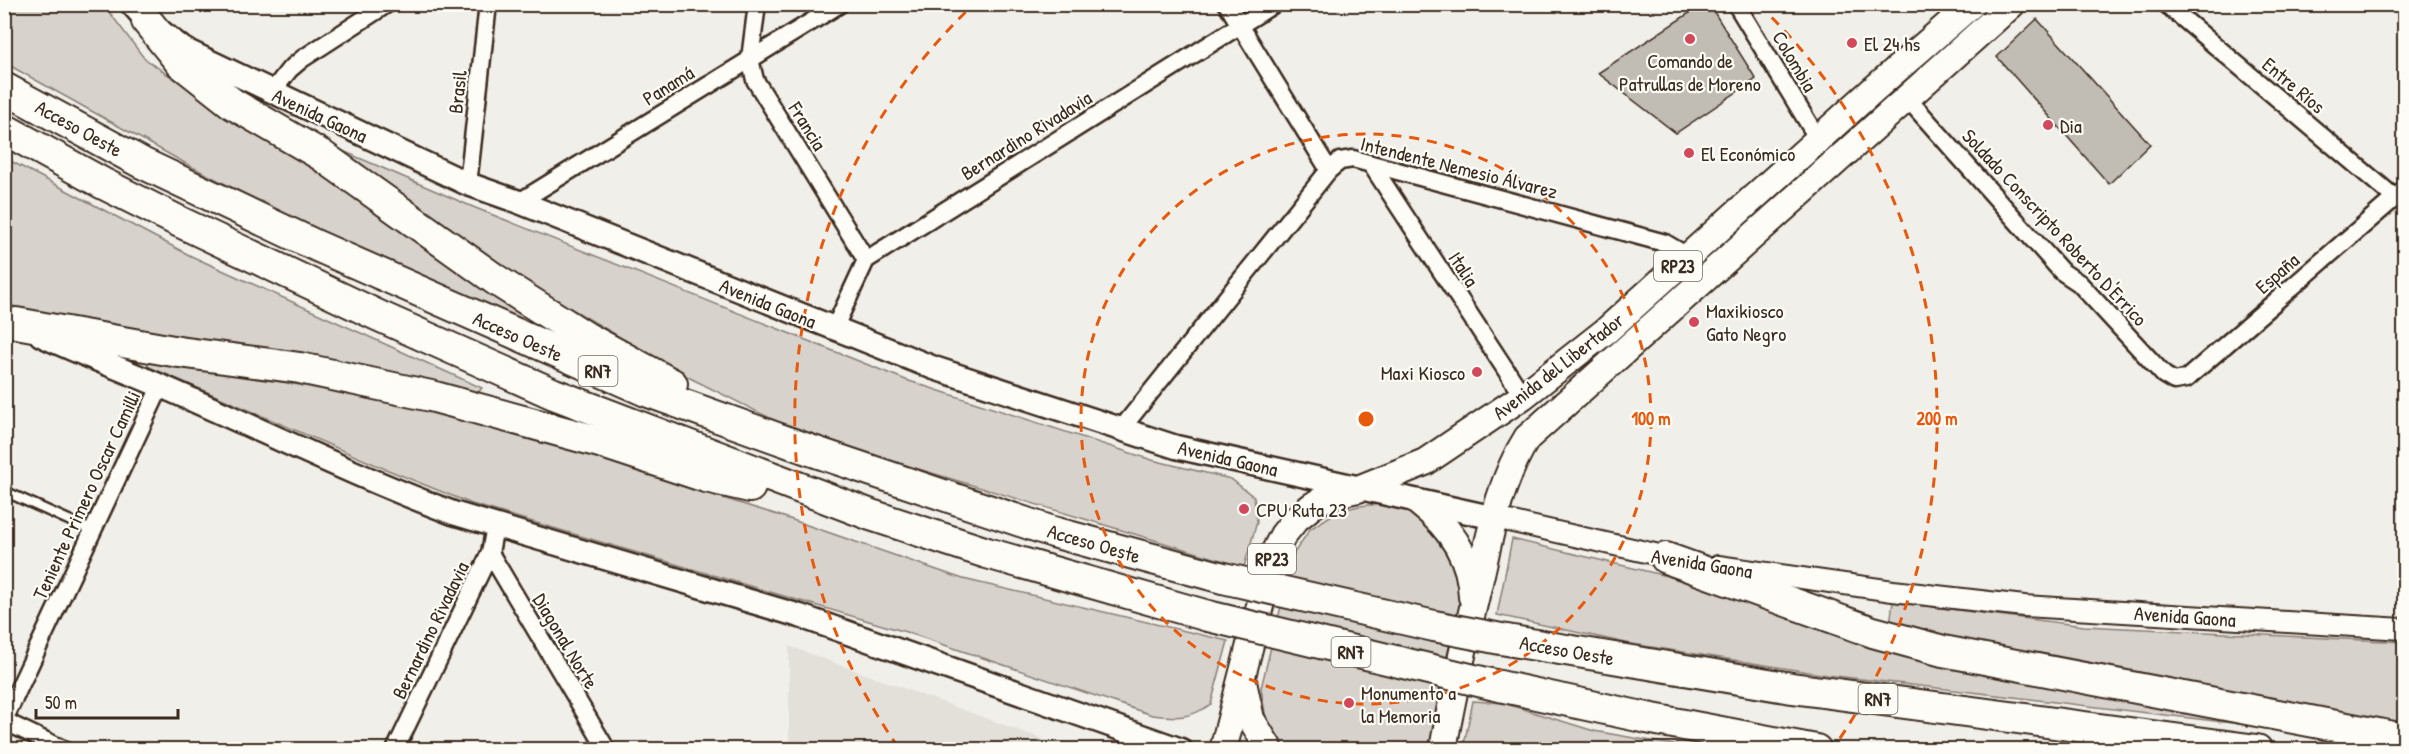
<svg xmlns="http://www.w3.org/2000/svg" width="2409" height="754" font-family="'Patrick Hand',sans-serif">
<rect width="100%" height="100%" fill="#f1efea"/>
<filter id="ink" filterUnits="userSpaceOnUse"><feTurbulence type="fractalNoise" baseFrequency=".0167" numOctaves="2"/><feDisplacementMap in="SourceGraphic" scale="12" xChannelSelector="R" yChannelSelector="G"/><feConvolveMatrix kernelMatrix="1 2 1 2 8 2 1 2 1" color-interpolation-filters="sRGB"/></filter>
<g filter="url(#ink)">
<polygon fill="#e3e0da" points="789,646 1067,748 1071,749 789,749"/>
<g fill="#d7d2cc" stroke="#897e75" stroke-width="1.5">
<polygon points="5,5 104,5 144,58 170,76 307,160 561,334 559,339 336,240 192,167 5,63"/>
<polygon points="336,148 473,207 906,380 1152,460 1231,479 1254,497 1257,522 1244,567 829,442 772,419 686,376 509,272"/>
<polygon points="5,158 191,256 482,388 477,394 33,315 5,302"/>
<path d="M150,362L259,377L464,418L573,448L684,486L778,515L963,579L1228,641L1211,704C1190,719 1177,718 1152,715L906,632L472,504L383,468L147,366Z"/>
<polygon points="1381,504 1412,510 1439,529 1466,595 1436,732 1424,749 1281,750 1267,725 1261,688 1294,553 1310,529 1338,511 1359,506"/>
<polygon points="1512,539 1700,584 2249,725 1827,675 1626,643 1497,615"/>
<polygon points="1893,602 2084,626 2404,642 2404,726 1931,639 1890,624"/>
<polygon points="1473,701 1503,703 1594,731 1697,749 1463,749"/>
</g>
<g fill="#c1bcb4" stroke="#3b2a1e" stroke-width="1.5">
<polygon points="1703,4 1709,4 1756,79 1676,133 1598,73"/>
<polygon points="2037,19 2150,144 2109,184 1997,57"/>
</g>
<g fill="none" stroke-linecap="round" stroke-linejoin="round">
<defs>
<polyline id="service" points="4,491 93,531"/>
<g id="minor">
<polyline points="757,4 750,59 755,80 866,260"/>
<polyline points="1227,4 1329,170"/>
<polyline points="1736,4 1818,139"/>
<polyline points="2166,4 2395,198"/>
<polyline points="272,92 289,70 302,59 387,4"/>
<polyline points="1908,99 2061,271 2079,283 2164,375 2174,381 2186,379 2404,190"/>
<polyline points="1371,164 1523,396"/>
<polyline points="468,184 488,4"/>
<polyline points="519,202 840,4"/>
<polyline points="834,329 866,260 1274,4"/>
<polyline points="1122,428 1329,170 1340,161 1353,159 1665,243 1689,257"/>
<polyline points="490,553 607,750"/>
<polyline points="4,720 161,385"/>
<polyline points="4,721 65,750"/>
<polyline points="395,750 490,553 495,526"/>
</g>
<g id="tertiary">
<polyline points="1495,518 1677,559"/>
<polyline points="1718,566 1893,591 2024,606 2404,629"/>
</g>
<g id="secondary">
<polyline points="132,4 147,21 183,49 468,184 519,202 934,368 1176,447 1495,518"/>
<path d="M41,335C90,358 140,376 188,398C276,437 363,479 453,513L800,616L1181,750"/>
</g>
<g id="primary">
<path d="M1419,503C1449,526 1471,557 1472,597"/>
<polyline points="1243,682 1251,719 1270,750"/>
<polyline points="1223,750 1273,555 1283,535 1296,519 1312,506 1330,495 1358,489 1425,462 1523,396 1607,330 1874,89 1972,4"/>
<path d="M1443,750C1452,695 1465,641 1478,587C1490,536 1499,482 1527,438L2012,4"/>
</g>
<g id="motorway">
<polyline points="147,21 181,63 233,104 321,155 496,280 587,338 672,384"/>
<polyline points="4,88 142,163 317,246 646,391 810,450 1053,532 1223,578"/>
<polyline points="4,129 102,183 180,222 379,316 554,394 871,515 987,553 1208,616"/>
<polyline points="16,323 179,352 300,368 431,396 600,442 706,477 750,487"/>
<polyline points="1666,558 1873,632 1943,651 2404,739"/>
<polyline points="1501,639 1792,688 2257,750"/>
<polyline points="1495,685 1647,718 1816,750"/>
</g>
</defs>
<use href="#service" stroke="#3b2a1e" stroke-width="13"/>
<use href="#minor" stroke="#3b2a1e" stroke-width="21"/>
<use href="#tertiary" stroke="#3b2a1e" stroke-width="24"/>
<use href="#secondary" stroke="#3b2a1e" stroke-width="27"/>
<use href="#primary" stroke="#3b2a1e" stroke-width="30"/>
<use href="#motorway" stroke="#3b2a1e" stroke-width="34"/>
<use href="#service" stroke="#fdfcf7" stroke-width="8"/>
<use href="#minor" stroke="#fdfcf7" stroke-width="16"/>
<use href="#tertiary" stroke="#fdfcf7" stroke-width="20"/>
<use href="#secondary" stroke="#fdfcf7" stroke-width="22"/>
<use href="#primary" stroke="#fdfcf7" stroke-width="26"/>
<use href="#motorway" stroke="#fdfcf7" stroke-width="30"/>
<defs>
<g id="motorway-bridge">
<polyline points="1223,578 1434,626 1501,639"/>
<polyline points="1208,616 1495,685"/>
</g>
</defs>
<use href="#motorway-bridge" stroke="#3b2a1e" stroke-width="34" stroke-linecap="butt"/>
<use href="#motorway-bridge" stroke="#fdfcf7" stroke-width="30"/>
</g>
</g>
<g fill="none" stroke="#e8590c" stroke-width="3" stroke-dasharray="10 8">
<circle cx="1366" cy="419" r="285"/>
<path d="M898 747A571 571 0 0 1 973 5M1759 5A571 571 0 0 1 1834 747"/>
</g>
<g fill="#d1495b" stroke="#fdfcf7" stroke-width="2">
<circle cx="1690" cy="39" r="6"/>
<circle cx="1852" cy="43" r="6"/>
<circle cx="2048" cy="125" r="6"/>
<circle cx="1689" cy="153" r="6"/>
<circle cx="1694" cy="322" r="6"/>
<circle cx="1477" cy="372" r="6"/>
<circle cx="1244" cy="509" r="6"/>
<circle cx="1349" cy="703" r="6"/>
</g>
<g text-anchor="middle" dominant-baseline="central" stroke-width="4.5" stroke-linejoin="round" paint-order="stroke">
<g fill="#fdfcf7" stroke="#75695f" stroke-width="1.5">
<rect x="1654" y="251" width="48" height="30" rx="4.5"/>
<rect x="578.5" y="356" width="39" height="30" rx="4.5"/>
<rect x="1248" y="544" width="48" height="30" rx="4.5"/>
<rect x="1331.5" y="637" width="39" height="30" rx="4.5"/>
<rect x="1858.5" y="684" width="39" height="30" rx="4.5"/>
</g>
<g font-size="18" font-weight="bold" fill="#3b2a1e">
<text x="1678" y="266">RP23</text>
<text x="598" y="371">RN7</text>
<text x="1272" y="559">RP23</text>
<text x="1351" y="652">RN7</text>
<text x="1878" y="699">RN7</text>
</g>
<g font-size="20" fill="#3b2a1e" stroke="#fdfcf7" text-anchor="start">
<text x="1864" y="43">El 24 hs</text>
<text x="1690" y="60" text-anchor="middle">Comando de<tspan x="1690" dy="23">Patrullas de Moreno</tspan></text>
<text x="2060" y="125">Dia</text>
<text x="1701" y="153">El Económico</text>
<text x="1706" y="310">Maxikiosco<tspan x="1706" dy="23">Gato Negro</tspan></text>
<text x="1465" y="372" text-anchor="end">Maxi Kiosco</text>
<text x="1256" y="509">CPU Ruta 23</text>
<text x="1361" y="692">Monumento a<tspan x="1361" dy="23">la Memoria</tspan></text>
</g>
<g font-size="20" fill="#3b2a1e" stroke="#fdfcf7">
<text transform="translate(1795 61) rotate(59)">Colombia</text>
<text transform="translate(668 85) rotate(-32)">Panamá</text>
<text transform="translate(2294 85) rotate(40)">Entre Ríos</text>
<text transform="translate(457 92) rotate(-84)">Brasil</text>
<text transform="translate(320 115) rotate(25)">Avenida Gaona</text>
<text transform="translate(808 126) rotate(58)">Francia</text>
<text transform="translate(79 128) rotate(29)">Acceso Oeste</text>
<text transform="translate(1026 135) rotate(-32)">Bernardino Rivadavia</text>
<text transform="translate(1459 167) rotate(14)">Intendente Nemesio Álvarez</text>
<text transform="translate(2055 227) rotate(47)">Soldado Conscripto Roberto D'Errico</text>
<text transform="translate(1464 269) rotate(57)">Italia</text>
<text transform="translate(2277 273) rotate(-41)">España</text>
<text transform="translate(768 303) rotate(22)">Avenida Gaona</text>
<text transform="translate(518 336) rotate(24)">Acceso Oeste</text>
<text transform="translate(1558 366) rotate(-38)">Avenida del Libertador</text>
<text transform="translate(1228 458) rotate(13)">Avenida Gaona</text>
<text transform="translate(86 495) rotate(-65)">Teniente Primero Oscar Camilli</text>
<text transform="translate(1094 543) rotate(16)">Acceso Oeste</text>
<text transform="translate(1702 563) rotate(9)">Avenida Gaona</text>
<text transform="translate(2185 616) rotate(4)">Avenida Gaona</text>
<text transform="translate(430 630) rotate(-64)">Bernardino Rivadavia</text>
<text transform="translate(566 641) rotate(59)">Diagonal Norte</text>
<text transform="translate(1567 650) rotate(10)">Acceso Oeste</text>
</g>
</g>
<circle cx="1366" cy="419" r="9" fill="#e8590c" stroke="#fdfcf7" stroke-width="3"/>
<g font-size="18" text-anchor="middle" font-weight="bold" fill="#e8590c" stroke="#fdfcf7" stroke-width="4.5" stroke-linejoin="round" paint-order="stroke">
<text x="1651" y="425">100 m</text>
<text x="1937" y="425">200 m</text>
</g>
<rect width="2409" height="754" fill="none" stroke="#fdfcf7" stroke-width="24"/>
<rect x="12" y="12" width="2385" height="730" fill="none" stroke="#3b2a1e" stroke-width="2" filter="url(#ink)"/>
<path d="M36 709v9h142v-9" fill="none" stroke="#3b2a1e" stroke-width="3"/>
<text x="45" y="709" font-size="18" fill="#3b2a1e" stroke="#fdfcf7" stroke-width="4.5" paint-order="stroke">50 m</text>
</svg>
